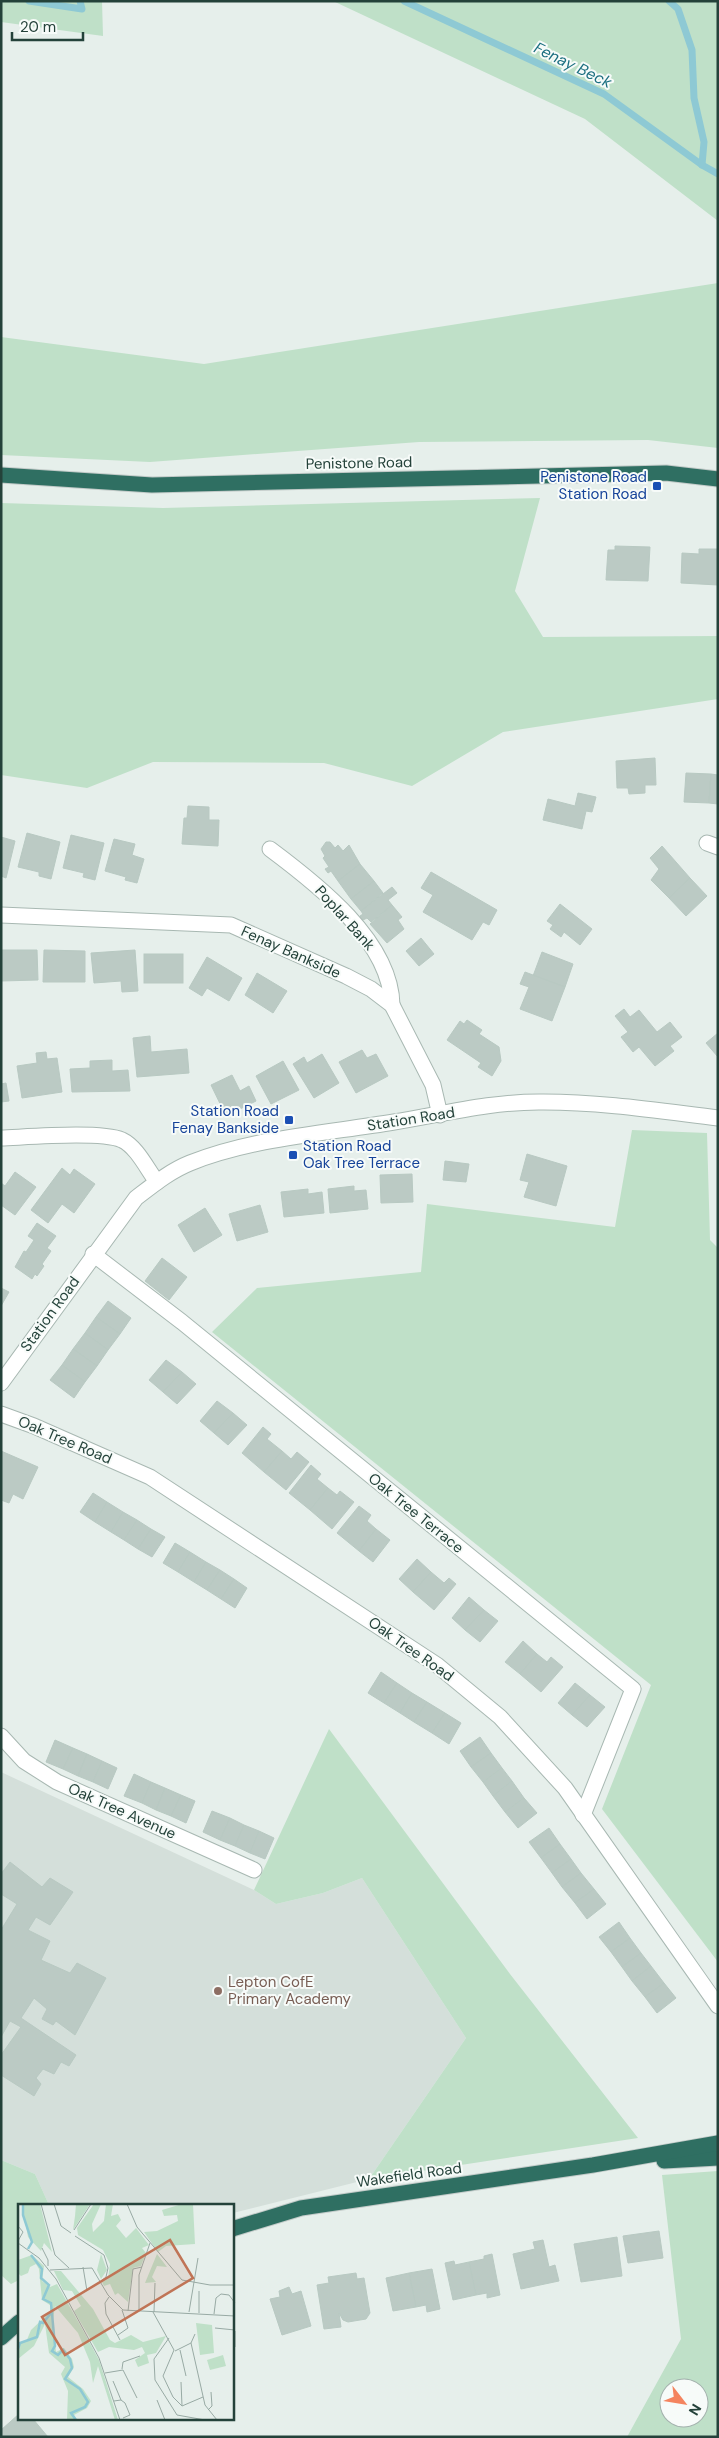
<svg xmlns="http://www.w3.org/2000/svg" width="719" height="2438" font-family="'DM Sans',sans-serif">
<rect width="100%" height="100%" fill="#e6efeb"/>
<polygon fill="#d4dfda" points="1,1772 254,1890 276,1904 323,1893 362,1878 466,2038 369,2179 233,2213 232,2206 49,2205 35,2174 1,2160"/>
<g fill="#bfe0c8" fill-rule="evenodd">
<polygon points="1,1 102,1 103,36 1,22"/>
<polygon points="333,1 717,1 718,221 585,119"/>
<polygon points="718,283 718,448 648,440 419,442 150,462 1,455 1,337 204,364"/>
<polygon points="540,498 515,591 543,637 718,636 718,699 503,732 412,786 324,763 153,762 87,788 1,775 1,503 163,508"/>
<polygon points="632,1130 707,1133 710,1240 718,1248 718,1962 602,1809 651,1685 212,1332 257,1288 421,1272 427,1204 615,1227"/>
<polygon points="329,1729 510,1974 638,2138 369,2179 466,2038 362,1878 323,1893 276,1904 254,1890"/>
<polygon points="1,2160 35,2174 49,2205 19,2206 19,2280 11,2284 1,2275"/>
<path d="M718,2171V2437H627L681,2339L662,2175ZM669,2388H699V2418H669Z"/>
</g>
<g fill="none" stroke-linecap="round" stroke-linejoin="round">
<g stroke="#8ec9d4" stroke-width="7">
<polyline points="29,1 82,9 80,1"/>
<polyline points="404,1 604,94 702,165 718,174"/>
<polyline points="669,1 678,9 692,50 694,98 704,142 702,165"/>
</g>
</g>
<g fill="#bbcac4" stroke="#b8c9c2">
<polygon points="615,546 650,547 648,581 606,580 608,550 615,550"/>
<polygon points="699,549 718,549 718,585 681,583 682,553 699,554"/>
<polygon points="655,758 656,785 645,785 645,793 629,794 628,788 617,788 616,761"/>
<polygon points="686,773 711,774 709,803 684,802"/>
<polygon points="711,774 718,775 718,804 709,803"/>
<polygon points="578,793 596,797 592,812 586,811 582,829 543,820 548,799 575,806"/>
<polygon points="188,806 209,807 209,820 219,820 218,846 182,844 184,818 187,818"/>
<polygon points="27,833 60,842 51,879 39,876 39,872 18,867"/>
<polygon points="71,835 104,843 95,880 83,877 84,873 63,868"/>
<polygon points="1,837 15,841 6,878 1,876"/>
<polygon points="114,839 135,844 132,855 144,859 137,883 125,880 126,877 105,871"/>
<polygon points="326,842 330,842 335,848 338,845 343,851 349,845 360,864 338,881 331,871 328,873 325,869 329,867 323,858 325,856 321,849"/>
<polygon points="662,846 690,878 669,898 651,880 659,869 650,858"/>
<polygon points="360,864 374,881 351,899 338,881"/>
<polygon points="431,872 497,910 489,925 483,922 472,940 423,912 433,895 421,888"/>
<polygon points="690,878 707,896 686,916 669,898"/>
<polygon points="374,881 383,893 361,911 351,899"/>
<polygon points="392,887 397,893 388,900 392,905 371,922 367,918 363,920 360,916 363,914 361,911"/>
<polygon points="560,904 592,929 580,945 564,932 561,937 550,929 553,925 547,921"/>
<polygon points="392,905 402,917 398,920 404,929 387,943 370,924"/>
<polygon points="421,938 434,954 419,966 406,951"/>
<polygon points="1,950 37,950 38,980 1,981"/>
<polygon points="44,950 85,951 85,982 43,982"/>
<polygon points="135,950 138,991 122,992 121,981 94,983 91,953"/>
<polygon points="542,952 573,964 565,987 533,976"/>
<rect x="144" y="954" width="39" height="29"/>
<polygon points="207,957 242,978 229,1001 207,988 202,996 189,988"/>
<polygon points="525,972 565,987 552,1021 520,1009 529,987 520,984"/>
<polygon points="257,973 287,991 273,1013 245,995"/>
<polygon points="624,1009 630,1017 639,1010 657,1032 670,1022 682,1037 670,1046 674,1051 655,1066 639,1047 633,1052 621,1037 628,1032 615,1016"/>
<polygon points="467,1020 482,1030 479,1034 499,1047 501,1061 492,1076 478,1067 481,1063 447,1040 460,1021 464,1024"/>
<polygon points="718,1033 718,1057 706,1043"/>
<polygon points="150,1036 151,1052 187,1049 189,1073 137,1077 133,1038"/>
<polygon points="362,1050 367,1058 376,1054 388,1076 356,1093 339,1062"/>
<polygon points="46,1052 47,1059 57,1058 62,1092 22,1098 17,1066 37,1063 36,1053"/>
<polygon points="322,1054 339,1083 314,1098 293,1064 304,1057 307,1063"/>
<polygon points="112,1060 112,1071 128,1070 130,1091 72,1092 70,1069 90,1068 90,1061"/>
<polygon points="283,1061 299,1090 271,1104 256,1076"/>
<polygon points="232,1075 240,1091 249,1086 256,1101 226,1116 211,1085"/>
<polygon points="6,1083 9,1101 1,1102 1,1084"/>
<polygon points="527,1154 567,1166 556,1206 524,1197 529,1182 520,1180"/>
<polygon points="445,1161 469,1164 466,1182 443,1180"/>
<polygon points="62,1168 70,1175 74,1169 95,1184 74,1213 62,1204 48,1223 31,1210"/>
<polygon points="15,1172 36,1187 15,1215 1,1205 1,1183 5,1186"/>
<polygon points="412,1174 413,1202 381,1203 380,1175"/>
<polygon points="354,1186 354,1191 366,1190 368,1209 330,1213 328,1189"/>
<polygon points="308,1189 308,1194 322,1192 324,1213 284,1217 281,1192"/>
<polygon points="260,1205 268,1232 237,1241 229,1214"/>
<polygon points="205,1208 222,1235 194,1252 178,1225"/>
<polygon points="37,1223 56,1236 47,1248 51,1251 42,1264 44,1266 37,1276 35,1274 32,1279 15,1267 24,1251 26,1252 34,1240 28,1236"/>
<polygon points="162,1258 187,1277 169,1300 145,1281"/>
<polygon points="1,1288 9,1292 1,1306"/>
<polygon points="108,1301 131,1318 120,1334 96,1317"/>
<polygon points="96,1317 120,1334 108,1350 85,1333"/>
<polygon points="85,1333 108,1350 97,1366 73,1349"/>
<polygon points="73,1349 97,1366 85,1382 62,1365"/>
<polygon points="166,1360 182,1372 163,1392 149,1380"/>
<polygon points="62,1365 85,1382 74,1398 50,1380"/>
<polygon points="182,1372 196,1384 177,1404 163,1392"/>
<polygon points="217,1401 233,1413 214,1433 200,1421"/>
<polygon points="233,1413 247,1425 228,1445 214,1433"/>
<polygon points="263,1427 271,1434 267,1439 282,1451 264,1472 242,1453"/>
<polygon points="1,1451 38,1467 23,1499 13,1494 9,1503 1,1500"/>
<polygon points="282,1451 291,1459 297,1452 309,1462 286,1490 264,1472"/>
<polygon points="311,1465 321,1474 317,1479 328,1488 310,1510 289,1493"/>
<polygon points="328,1488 337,1495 340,1491 354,1502 332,1529 310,1510"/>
<polygon points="93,1493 107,1502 95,1522 80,1512"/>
<polygon points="107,1502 123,1512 111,1532 95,1522"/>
<polygon points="359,1506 371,1515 367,1521 376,1529 359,1551 337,1533"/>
<polygon points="123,1512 137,1520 124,1540 111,1532"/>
<polygon points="137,1520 151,1529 138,1549 124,1540"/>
<polygon points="151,1529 165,1537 152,1557 138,1549"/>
<polygon points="376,1529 390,1540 373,1562 359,1551"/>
<polygon points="175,1543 190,1552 178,1572 163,1563"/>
<polygon points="190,1552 206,1562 194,1582 178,1572"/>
<polygon points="417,1559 431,1572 413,1592 399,1579"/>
<polygon points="206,1562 220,1570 207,1590 194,1582"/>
<polygon points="220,1570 234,1579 221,1599 207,1590"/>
<polygon points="431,1572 444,1583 449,1578 456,1584 434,1610 413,1592"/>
<polygon points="234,1579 247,1588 235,1608 221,1599"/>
<polygon points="469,1597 484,1610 465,1630 452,1618"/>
<polygon points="484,1610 498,1621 480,1642 465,1630"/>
<polygon points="523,1641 537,1654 520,1674 505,1662"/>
<polygon points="537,1654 547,1662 551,1657 563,1667 541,1692 520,1674"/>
<polygon points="381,1672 397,1683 384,1703 368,1693"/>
<polygon points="397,1683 412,1693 400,1713 384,1703"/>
<polygon points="575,1683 590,1695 572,1715 558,1703"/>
<polygon points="412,1693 427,1702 414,1722 400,1713"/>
<polygon points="590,1695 605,1707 587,1727 572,1715"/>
<polygon points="427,1702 445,1713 432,1733 414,1722"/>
<polygon points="445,1713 461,1723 449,1744 432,1733"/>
<polygon points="480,1737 491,1753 471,1767 460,1751"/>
<polygon points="55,1740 73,1748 63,1769 46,1762"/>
<polygon points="73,1748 87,1754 78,1776 63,1769"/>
<polygon points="491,1753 502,1768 483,1782 471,1767"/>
<polygon points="87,1754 102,1761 93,1782 78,1776"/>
<polygon points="102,1761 117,1768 108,1789 93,1782"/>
<polygon points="502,1768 512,1781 493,1796 483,1782"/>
<polygon points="134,1774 151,1782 142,1803 124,1796"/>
<polygon points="512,1781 524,1798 505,1812 493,1796"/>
<polygon points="151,1782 165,1788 156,1810 142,1803"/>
<polygon points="165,1788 181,1795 171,1816 156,1810"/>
<polygon points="181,1795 195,1801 186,1823 171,1816"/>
<polygon points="524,1798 537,1813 518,1828 505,1812"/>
<polygon points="212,1811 230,1818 220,1840 203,1832"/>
<polygon points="230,1818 244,1825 235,1846 220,1840"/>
<polygon points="244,1825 259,1831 250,1853 235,1846"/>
<polygon points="549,1828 560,1844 541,1858 529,1842"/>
<polygon points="259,1831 274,1838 265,1859 250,1853"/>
<polygon points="560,1844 571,1859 552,1873 541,1858"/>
<polygon points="571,1859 581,1873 562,1887 552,1873"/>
<polygon points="10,1862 42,1887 50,1878 73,1892 50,1925 36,1917 28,1930 50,1941 41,1960 70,1973 77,1963 106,1978 75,2035 56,2021 53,2025 42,2019 47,2009 34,1998 21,2018 76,2055 69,2066 61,2062 54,2074 43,2069 36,2078 41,2084 34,2096 1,2075 1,2055 21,2027 10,2021 1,2037 1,1930 17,1904 1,1894 1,1874"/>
<polygon points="581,1873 594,1889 575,1903 562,1887"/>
<polygon points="594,1889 606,1904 587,1919 575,1903"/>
<polygon points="619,1922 630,1938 611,1952 599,1937"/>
<polygon points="630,1938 641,1953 622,1967 611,1952"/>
<polygon points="641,1953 651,1966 632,1981 622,1967"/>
<polygon points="651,1966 664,1983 645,1997 632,1981"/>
<polygon points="664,1983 676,1998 657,2013 645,1997"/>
<polygon points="659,2231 663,2258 628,2263 623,2236"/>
<polygon points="617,2237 622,2276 581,2282 574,2244"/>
<polygon points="543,2240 549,2267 555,2265 559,2281 521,2289 513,2254 535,2249 533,2242"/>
<polygon points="492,2254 500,2295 487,2298 487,2293 476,2295 469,2262 484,2259 484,2256"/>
<polygon points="454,2261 455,2265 469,2262 476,2295 453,2300 445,2263"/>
<polygon points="432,2269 440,2309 427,2312 426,2305 416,2307 409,2273"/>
<polygon points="356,2273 357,2279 364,2278 370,2313 366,2319 348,2322 343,2320 339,2313 341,2327 324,2329 317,2285 329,2283 328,2277"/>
<polygon points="409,2273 416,2307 393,2311 386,2278"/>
<polygon points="289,2287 292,2294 301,2291 311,2326 282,2335 270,2299 280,2297 279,2291"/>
<polygon points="19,2414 19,2419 33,2419 48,2437 1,2437 1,2430"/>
</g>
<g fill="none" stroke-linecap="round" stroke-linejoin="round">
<defs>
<g id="minor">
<polyline points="707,843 718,847"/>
<path d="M270,849C317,884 391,941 392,1005"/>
<polyline points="1,915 231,925 346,976 371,989 392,1005 433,1085 440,1115"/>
<path d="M1,1138C28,1137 101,1131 122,1140C137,1147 147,1169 157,1182"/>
<polyline points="93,1254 182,1322 633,1689 583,1815"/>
<path d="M1,1383L136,1198C153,1185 170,1171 190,1163C252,1138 328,1133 394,1122C443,1114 494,1101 544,1102C602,1102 660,1111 718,1118"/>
<polyline points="1,1414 34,1426 150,1477 437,1665 500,1717 565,1788 718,2006"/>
<polyline points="1,1736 24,1761 57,1782 254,1870"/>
</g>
<g id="highway">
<polyline points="1,475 152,485 666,473 718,479"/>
<polyline points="664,2161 718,2158"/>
<polyline points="232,2229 301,2208 593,2165 718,2143"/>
<polyline points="1,2338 19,2322"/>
</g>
</defs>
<use href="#minor" stroke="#a8b8b2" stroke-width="17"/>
<use href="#highway" stroke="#c2cac8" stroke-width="17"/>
<use href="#minor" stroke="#fff" stroke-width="15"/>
<use href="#highway" stroke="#2f6f62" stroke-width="15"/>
</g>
<g fill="#1a4fb4" stroke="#f7fbf9" stroke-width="2">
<rect x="652" y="481" width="10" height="10" rx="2.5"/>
<rect x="284" y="1115" width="10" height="10" rx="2.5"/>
<rect x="288" y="1150" width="10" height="10" rx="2.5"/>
</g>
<circle fill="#8d6e63" stroke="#f7fbf9" stroke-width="2" cx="218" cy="1991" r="5"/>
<g text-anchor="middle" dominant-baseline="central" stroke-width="4" stroke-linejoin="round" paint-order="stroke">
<g font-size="15" fill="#24423a" stroke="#f7fbf9">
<text transform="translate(359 463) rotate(-1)">Penistone Road</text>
<text transform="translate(345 918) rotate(48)">Poplar Bank</text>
<text transform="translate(291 952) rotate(24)">Fenay Bankside</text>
<text transform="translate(411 1119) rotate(-9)">Station Road</text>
<text transform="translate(50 1314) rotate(-54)">Station Road</text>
<text transform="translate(65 1440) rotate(23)">Oak Tree Road</text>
<text transform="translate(416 1513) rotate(39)">Oak Tree Terrace</text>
<text transform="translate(411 1649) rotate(35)">Oak Tree Road</text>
<text transform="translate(122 1811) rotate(24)">Oak Tree Avenue</text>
<text transform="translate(409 2175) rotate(-8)">Wakefield Road</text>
</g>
<g font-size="15" fill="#164399" stroke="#f7fbf9" text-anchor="end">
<text x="647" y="477">Penistone Road<tspan x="647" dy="17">Station Road</tspan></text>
<text x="279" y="1111">Station Road<tspan x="279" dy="17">Fenay Bankside</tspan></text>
<text x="303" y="1146" text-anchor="start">Station Road<tspan x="303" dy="17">Oak Tree Terrace</tspan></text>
</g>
<g font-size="15" fill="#785e54" stroke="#f7fbf9" text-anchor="start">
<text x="228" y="1982">Lepton CofE<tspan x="228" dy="17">Primary Academy</tspan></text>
</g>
<g font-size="16" font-style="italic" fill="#1c6f80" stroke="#f7fbf9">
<text transform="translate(573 65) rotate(26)">Fenay Beck</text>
</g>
</g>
<g transform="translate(18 2204)">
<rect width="216" height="216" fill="#e6efeb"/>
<path d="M4,0H22L34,48L26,39L23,47L10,33ZM58,0H72L55,26L57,12ZM76,0H83L74,20L75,28L86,17L88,0H95L93,12L100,10L103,16L98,22L108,34L118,24L131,41L124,44L128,49L123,62L115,64L110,98L100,89L97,91L92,80L86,82L84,78L90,75L92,60L85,46L60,31L59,24ZM164,0H175L177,40L148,42L140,48L126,28L139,27L160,17L159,11L146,12L144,6ZM83,50L89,66L83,75L79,66ZM139,50L149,63L139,62L134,73L138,78L127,79ZM14,51L26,62L24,77L32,83L39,80L66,128L81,156L100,216H97L80,162L75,179L72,158L60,129L37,102L35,116L38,148L46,144L54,155L56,163L50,173L65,185L73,197L69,204L56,211L59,216H49L50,187L43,170L47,163L31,149L27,120L16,142L0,155L2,138H8L13,126L32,108V101L24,96L21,65L18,60L12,63L10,69L3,72L0,69V56ZM36,67H43L75,105L92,136L97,139L113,131L125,138L148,132L138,149L129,151L131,159L120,163L117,156L127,149L124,143L116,146L91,143L80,148L56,107L63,102L54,87L45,86ZM178,119L194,121L196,149L182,151ZM205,151L208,162L192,166L189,156Z" fill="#bfe0c8"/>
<path fill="none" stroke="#8ec9d4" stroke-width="2.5" d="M5,0V11L14,38L10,45M13,51L24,65L23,74L31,81L25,95L33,99L37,142L34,147L40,151L45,146L52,155L54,164L47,175L62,185L70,198L67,203L53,209L58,216M0,145L2,139L19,133L22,118L25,119L33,109"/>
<path fill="none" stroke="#98aaa4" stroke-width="1" d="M23,0L37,51L51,64M36,0L43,22L53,29M109,0L119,23L164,76L192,81H217M0,22L5,28L0,37M56,26L73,0M57,32L86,51L90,64L88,73L83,77M0,39L21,54L38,75L81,154L102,216M24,44L30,56V62M65,63L69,87M32,66L74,64L90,91L105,106L217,112M91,93L87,99L88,110L102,136M110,107L115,65L124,63M121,107V71L132,39M135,108L156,146L145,172L155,193L164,202L185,193M136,108L137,79M171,108L180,54M181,109V87M196,110L198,94L203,90L211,91L217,99M197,124L217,126M217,127V143M100,131L110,124L104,106M151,134L136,155L137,176L159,211L187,216M173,139L187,201L199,216M162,146L168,172M157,147L173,139L177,130M104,165L105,158L122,152M87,169L105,166L119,194M95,177L103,196M163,178L164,202M139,196L147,216M96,197L103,196L107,199L112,211L105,214M190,206L194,202L193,188"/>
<path fill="#c07456" fill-opacity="0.15" stroke="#c07456" stroke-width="2.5" d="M152,36L175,74L47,151L24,113Z"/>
<rect width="216" height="216" fill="none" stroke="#24423a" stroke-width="2.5"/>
</g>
<rect width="719" height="2438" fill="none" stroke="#24423a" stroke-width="5"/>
<g transform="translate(684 2403) rotate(121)"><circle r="24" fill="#f7fbf9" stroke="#a3b1ad"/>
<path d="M0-4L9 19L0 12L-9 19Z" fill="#f4845f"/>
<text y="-8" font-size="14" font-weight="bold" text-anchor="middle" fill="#24423a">N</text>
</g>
<path d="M12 32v8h71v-8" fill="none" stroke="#24423a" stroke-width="2.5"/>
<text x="20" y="32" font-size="15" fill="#24423a" stroke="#f7fbf9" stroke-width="4" paint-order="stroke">20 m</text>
</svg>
